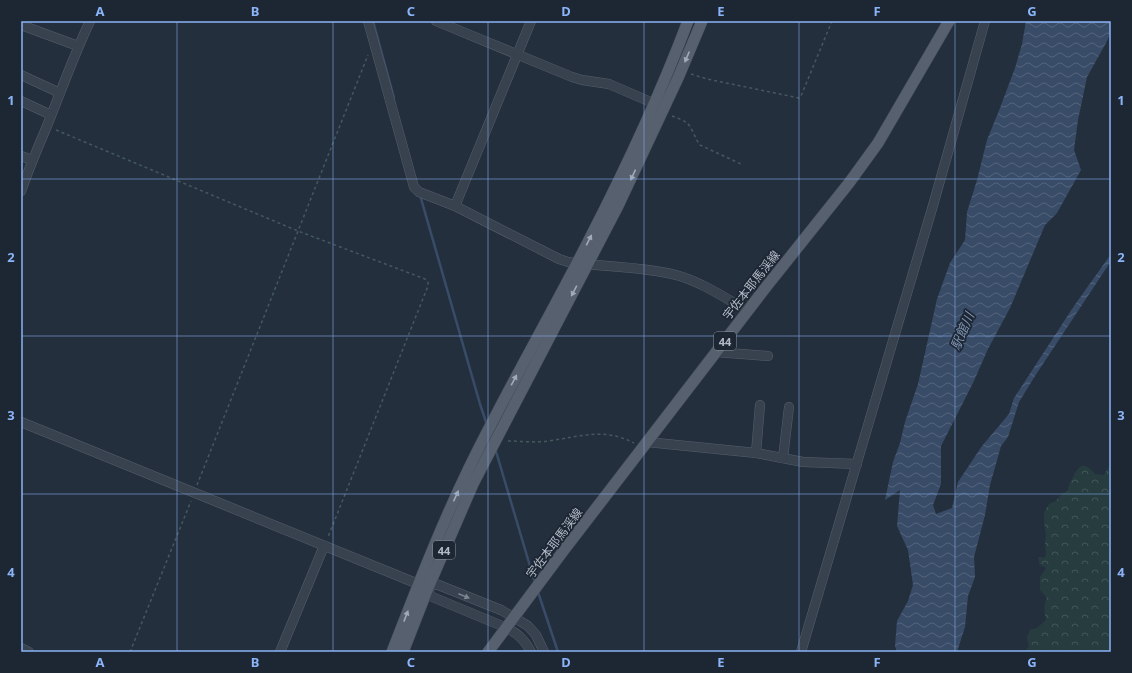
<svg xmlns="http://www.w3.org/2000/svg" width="1132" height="673" font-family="'Noto Sans','Noto Sans JP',sans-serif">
<defs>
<pattern id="forest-crowns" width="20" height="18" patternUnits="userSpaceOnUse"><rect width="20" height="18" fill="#263c3f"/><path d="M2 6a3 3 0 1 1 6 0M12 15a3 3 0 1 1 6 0" fill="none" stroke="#435659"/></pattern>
<pattern id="water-waves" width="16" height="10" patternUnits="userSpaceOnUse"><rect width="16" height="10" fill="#394c67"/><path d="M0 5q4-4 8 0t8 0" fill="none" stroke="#53647b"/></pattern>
</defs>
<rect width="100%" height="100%" fill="#242f3e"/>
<path fill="url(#forest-crowns)" d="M1111,463V652H1025L1029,646L1027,638L1030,630L1037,628L1046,620C1044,611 1043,606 1047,598L1040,590V577L1046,568L1040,565L1038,557H1041L1044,558L1046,555L1045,544L1046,535L1044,522V512L1049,504L1056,501L1062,493L1068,491C1068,486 1070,483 1072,479C1079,464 1084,461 1095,474L1104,475Z"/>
<polygon fill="url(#water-waves)" points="1026,21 1111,21 1111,32 1106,43 1087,77 1078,120 1074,150 1081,170 1057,213 1045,225 1010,308 988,349 973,383 941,446 941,484 933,505 936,514 952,508 958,482 982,446 1009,414 1014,398 1074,306 1111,254 1111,261 1035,376 1019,402 1008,437 1001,446 990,485 985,515 974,557 975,577 968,596 965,627 957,652 897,652 895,646 897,621 908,601 913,585 908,550 897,526 900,490 885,500 893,462 900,443 905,422 918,384 937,299 950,263 965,240 967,212 977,180 987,140 1000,108 1015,68 1022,44"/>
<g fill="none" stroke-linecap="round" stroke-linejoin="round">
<g stroke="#394c67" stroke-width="2.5">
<polyline points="373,21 394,98"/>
<polyline points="420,195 480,404 487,425"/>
<polyline points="495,448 535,583"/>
<polyline points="538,592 558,652"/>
</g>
<defs>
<g id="minor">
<path d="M368,21L414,187L419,192L455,206L559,259L568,262C604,267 641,266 676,275C702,282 725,298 748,311"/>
<polyline points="436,21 572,77 582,80 609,84 653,103"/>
<polyline points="21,25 78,46"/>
<polyline points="21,75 60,93"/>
<polyline points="21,101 51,115"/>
<polyline points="21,156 32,160"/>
<path d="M21,191C29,169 38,147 47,126C61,91 74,55 90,21"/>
<polyline points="455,206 531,21"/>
<polyline points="716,352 768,356"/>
<polyline points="21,422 428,588 436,584 501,610 520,621 528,626 536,635 544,652"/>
<polyline points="647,442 756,453 803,462 857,464"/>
<polyline points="756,453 760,405"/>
<polyline points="783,458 789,407"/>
<path d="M428,588L430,596L507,628C518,634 525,640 531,652"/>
<polyline points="21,648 29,652"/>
<polyline points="280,652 324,546"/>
<polyline points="801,652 934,202 985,21"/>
</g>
<g id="major">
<path d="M392,652C416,590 440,528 469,468C507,390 551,315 590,238C626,168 660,95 688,21"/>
<polyline points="403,652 428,588 473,484 618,206 678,78 702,21"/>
<polyline points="488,652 564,550 766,287 849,183 878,143 949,21"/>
</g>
</defs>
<use href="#minor" stroke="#565f6c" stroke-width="10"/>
<use href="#major" stroke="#414a57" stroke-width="12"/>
<g stroke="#44595c" stroke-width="1.5" stroke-dasharray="3 3" stroke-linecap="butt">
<polyline points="691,74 707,79 799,98 801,96 832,21"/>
<path d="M672,116C677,118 683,120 687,123C692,127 695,139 700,145L741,164"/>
<polyline points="56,130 298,231 425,279 428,282 428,286 328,537"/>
<path d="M508,441C521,441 535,443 548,441C580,437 603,427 634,443"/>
<polyline points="197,485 368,55"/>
<polyline points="130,652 191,501"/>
</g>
<use href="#minor" stroke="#38414e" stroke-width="9"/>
<use href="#major" stroke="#56606e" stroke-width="11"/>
</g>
<defs><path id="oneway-solid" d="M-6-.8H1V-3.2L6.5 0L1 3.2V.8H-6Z"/></defs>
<g fill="#a1aab7">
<use href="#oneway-solid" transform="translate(687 57) rotate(113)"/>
<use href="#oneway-solid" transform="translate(633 175) rotate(115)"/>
<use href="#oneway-solid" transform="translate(589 240) rotate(-63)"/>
<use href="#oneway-solid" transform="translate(574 291) rotate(118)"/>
<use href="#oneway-solid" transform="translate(514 380) rotate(-62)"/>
<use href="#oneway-solid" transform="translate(456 496) rotate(-65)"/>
<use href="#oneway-solid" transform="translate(406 616) rotate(-69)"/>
</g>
<use fill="#7c8592" href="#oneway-solid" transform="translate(464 596) rotate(22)"/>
<path fill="none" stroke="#8ab4f8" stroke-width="1" stroke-opacity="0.55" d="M177,21V652M333,21V652M488,21V652M644,21V652M799,21V652M955,21V652M21,179H1111M21,336H1111M21,494H1111"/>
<g text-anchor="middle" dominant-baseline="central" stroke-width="3.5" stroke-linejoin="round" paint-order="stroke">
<g fill="#1d2633" stroke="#878f9c" stroke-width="1">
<rect x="714" y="332" width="22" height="18" rx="3"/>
<rect x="433" y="541" width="22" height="18" rx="3"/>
</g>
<g font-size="11" font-weight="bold" fill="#b4bcc9">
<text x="725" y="341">44</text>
<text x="444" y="550">44</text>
</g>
<g font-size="12" fill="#b4bcc9" stroke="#1d2633">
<text transform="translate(751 285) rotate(-52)">宇佐本耶馬渓線</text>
<text transform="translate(554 543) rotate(-53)">宇佐本耶馬渓線</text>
</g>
<g font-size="13" font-style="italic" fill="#7c92b1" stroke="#1d2633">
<text transform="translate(962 331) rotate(-67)">駅館川</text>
</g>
</g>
<rect width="1132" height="673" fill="none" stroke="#1d2633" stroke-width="44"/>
<rect x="22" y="22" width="1088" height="629" fill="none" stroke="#8ab4f8" stroke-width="1.5"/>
<g font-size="13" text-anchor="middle" font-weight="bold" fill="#8ab4f8">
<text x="100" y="16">A</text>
<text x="255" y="16">B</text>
<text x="411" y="16">C</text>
<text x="566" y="16">D</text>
<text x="721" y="16">E</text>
<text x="877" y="16">F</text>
<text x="1032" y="16">G</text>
<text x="11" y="105">1</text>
<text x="1121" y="105">1</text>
<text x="11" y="262">2</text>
<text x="1121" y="262">2</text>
<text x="11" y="420">3</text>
<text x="1121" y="420">3</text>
<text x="11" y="577">4</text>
<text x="1121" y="577">4</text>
<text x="100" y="667">A</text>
<text x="255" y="667">B</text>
<text x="411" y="667">C</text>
<text x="566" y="667">D</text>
<text x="721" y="667">E</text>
<text x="877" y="667">F</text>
<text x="1032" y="667">G</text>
</g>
</svg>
